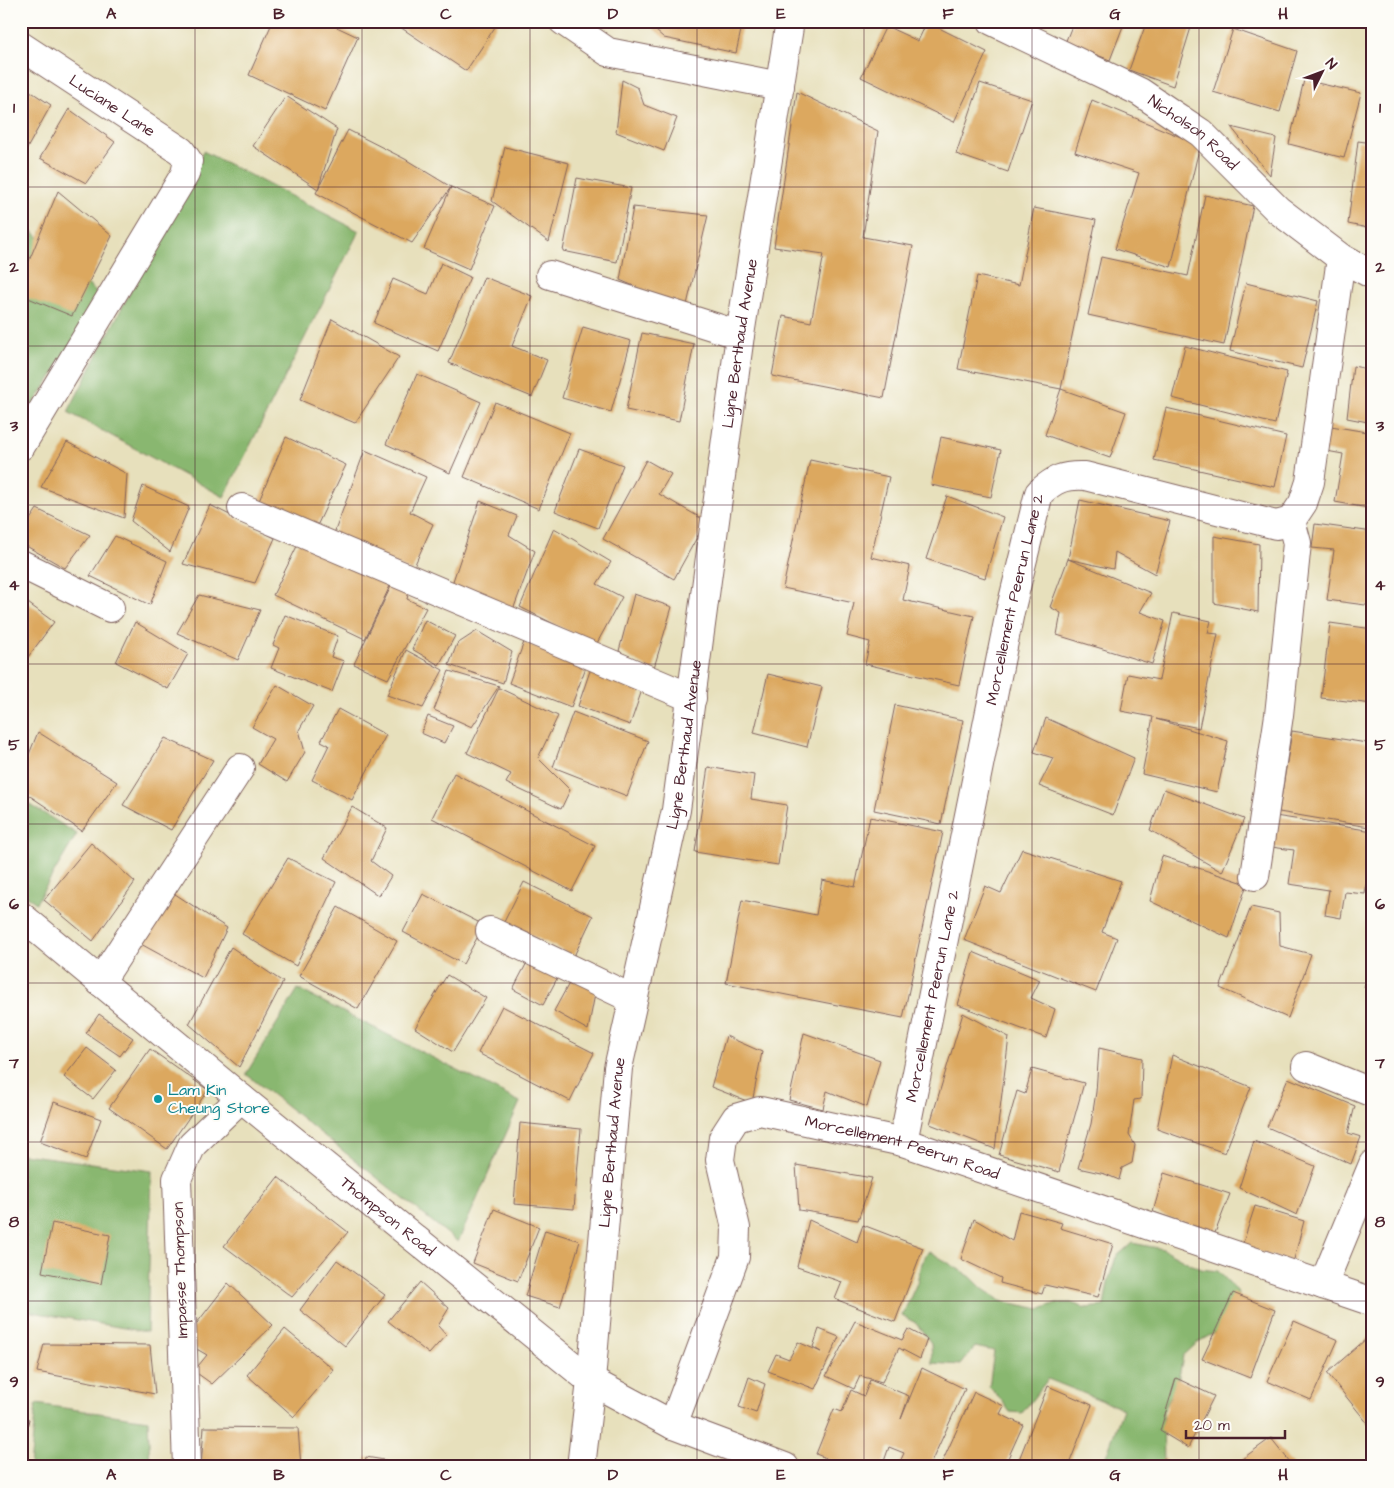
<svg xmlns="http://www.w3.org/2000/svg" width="1394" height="1488" font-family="'Architects Daughter',sans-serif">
<rect width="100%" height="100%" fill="#fdfcf7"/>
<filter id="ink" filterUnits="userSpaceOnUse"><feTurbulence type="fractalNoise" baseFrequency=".02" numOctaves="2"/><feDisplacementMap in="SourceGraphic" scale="10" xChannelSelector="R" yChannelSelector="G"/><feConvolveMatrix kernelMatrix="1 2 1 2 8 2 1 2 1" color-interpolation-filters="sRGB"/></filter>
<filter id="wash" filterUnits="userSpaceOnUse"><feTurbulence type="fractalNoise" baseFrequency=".0096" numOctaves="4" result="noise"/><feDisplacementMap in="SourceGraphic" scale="20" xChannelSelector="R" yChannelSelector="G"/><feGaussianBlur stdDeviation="1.12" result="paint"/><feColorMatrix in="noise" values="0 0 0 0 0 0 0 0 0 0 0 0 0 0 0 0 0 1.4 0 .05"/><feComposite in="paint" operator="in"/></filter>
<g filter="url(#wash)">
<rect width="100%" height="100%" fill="#e7e0bc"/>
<g fill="#89b770" stroke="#6a6b4e">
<polygon points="203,151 359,231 224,497 68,412"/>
<polygon points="21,220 103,299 21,423"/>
<polygon points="21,799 77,834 36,903 21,891"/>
<polygon points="298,989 520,1102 458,1242 246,1074"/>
<polygon points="22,1154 152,1171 147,1332 21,1310"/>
<polygon points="1132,1243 1163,1249 1200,1269 1218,1271 1239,1293 1236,1317 1214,1333 1198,1342 1183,1356 1178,1382 1163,1412 1164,1467 1102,1467 1123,1409 1048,1379 1022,1413 1010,1412 1000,1398 989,1387 994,1351 975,1347 961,1365 932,1363 931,1343 916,1323 902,1316 917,1283 921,1263 929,1251 971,1277 983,1289 1001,1301 1041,1309 1056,1303 1071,1303 1086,1308 1104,1306 1108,1282 1116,1257"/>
<polygon points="36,1404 148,1420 150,1467 30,1467"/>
</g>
<g id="blocks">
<g fill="#dca85f">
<polygon points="273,21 324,21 358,37 325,111 249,75"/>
<polygon points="391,21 499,21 466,71"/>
<polygon points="645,21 743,21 736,53 664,38"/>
<polygon points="1074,21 1125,21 1110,60 1065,43"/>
<polygon points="1147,21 1193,21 1173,86 1129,70"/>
<polygon points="927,22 987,52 954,122 861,77 886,26 918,41"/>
<polygon points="1233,29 1297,51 1280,112 1213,92"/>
<polygon points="622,80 638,88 644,105 677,118 664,151 616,132"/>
<polygon points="1304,80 1361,93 1344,158 1289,144"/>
<polygon points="980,83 1032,100 1008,172 956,154"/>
<polygon points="21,85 51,105 25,152 21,150"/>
<polygon points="797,92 878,131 863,237 913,246 884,398 772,376 783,316 811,322 824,254 774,247"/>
<polygon points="286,96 337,129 318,189 348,130 405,159 451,187 495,206 469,269 424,249 451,187 412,243 316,193 318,189 253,146"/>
<polygon points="1092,100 1200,145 1171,267 1115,249 1139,173 1075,152"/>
<polygon points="69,109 115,142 86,183 40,158"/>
<polygon points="1231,127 1276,138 1270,175"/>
<polygon points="1358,141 1373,143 1373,229 1348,224"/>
<polygon points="505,147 569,163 549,242 492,201"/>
<polygon points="577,178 631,188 617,262 563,251"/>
<polygon points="58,191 112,236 72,316 21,295 21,280"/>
<polygon points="1205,195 1253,206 1224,345 1088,315 1101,257 1188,276"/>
<polygon points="633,207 708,215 686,309 620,280"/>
<polygon points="1034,208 1096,220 1061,389 958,369 977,276 1019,285"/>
<polygon points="441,263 470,277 438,351 374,323 393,279 428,294"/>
<polygon points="484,277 532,296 512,346 547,360 532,397 449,363"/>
<polygon points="1246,283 1318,301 1302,368 1230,351"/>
<polygon points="332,319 399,357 355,423 300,400"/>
<polygon points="583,327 631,341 611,412 562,398"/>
<polygon points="642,333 694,344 679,421 626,410"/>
<polygon points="1185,346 1287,372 1275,424 1172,398"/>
<polygon points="1353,366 1373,370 1373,423 1347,418"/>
<polygon points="417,374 481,402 450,473 386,444"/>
<polygon points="1061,389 1126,412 1110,458 1045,435"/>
<polygon points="495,402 570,433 539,509 464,477"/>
<polygon points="1166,408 1286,436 1275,487 1154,460"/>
<polygon points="1325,425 1373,433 1373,509 1335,502 1343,454 1321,450"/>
<polygon points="286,437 346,465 315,530 256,508"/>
<polygon points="941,437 1001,450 991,497 931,485"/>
<polygon points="67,442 127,474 124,518 41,487"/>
<polygon points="579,449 623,465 598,528 555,511"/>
<polygon points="365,450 426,477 410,512 433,524 412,571 332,539"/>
<polygon points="646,460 671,474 659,494 706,521 674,579 603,539"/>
<polygon points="810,460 889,477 871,557 910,566 903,600 974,616 959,685 865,664 870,642 847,636 854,603 783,588"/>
<polygon points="143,486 189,507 170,552 131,521"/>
<polygon points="947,496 1003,517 985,578 926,559"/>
<polygon points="1080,500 1170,521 1155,574 1115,552 1113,569 1068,559"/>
<polygon points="480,501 517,516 509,535 535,551 513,610 451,587"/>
<polygon points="210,505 275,538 255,583 183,564"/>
<polygon points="37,509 90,535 65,568 21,543 21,533"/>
<polygon points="1315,524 1373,532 1373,606 1327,600 1334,550 1312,548"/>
<polygon points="554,528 611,562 597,584 622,597 596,645 520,607"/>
<polygon points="115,536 167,561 150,605 90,576"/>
<polygon points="1214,536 1259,544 1258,612 1214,603"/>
<polygon points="300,540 390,586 365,639 273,595"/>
<polygon points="1068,559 1151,593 1140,612 1165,621 1152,664 1057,635 1061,613 1050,607"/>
<polygon points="393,582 409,591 407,599 426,608 388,679 354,664"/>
<polygon points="634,594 672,607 653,671 619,651"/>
<polygon points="199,595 260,610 238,660 177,633"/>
<polygon points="21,598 54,622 28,657 21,653"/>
<polygon points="1173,613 1211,621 1208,633 1218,634 1199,728 1156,719 1228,741 1217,792 1142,774 1153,717 1121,711 1128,674 1159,680"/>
<polygon points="285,615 338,636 331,657 344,661 332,692 271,668 279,648 273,645"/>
<polygon points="425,620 455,636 439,665 412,649"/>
<polygon points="135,622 188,654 168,689 116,662"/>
<polygon points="1330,623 1373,629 1373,704 1321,698"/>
<polygon points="477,631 512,652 503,683 449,665 457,644"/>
<polygon points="524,642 586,667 571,707 509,683"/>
<polygon points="406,650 443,670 423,708 387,695"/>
<polygon points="591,668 643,687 630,725 578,706"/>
<polygon points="449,671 499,686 472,727 434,710"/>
<polygon points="768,674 822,687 807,747 754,733"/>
<polygon points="277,685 313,706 299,730 305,752 287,782 258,764 273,739 252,727"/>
<polygon points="499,688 558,716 538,758 570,790 561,809 506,783 511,774 467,753"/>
<polygon points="895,705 963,720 941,824 874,810"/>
<polygon points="338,709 386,735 352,800 312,780 329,745 321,741"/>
<polygon points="573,712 648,741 627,796 553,767"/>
<polygon points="428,716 453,726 444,743 421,733"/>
<polygon points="1046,718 1134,758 1113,815 1039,786 1053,758 1034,752"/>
<polygon points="1292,731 1373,744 1373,800 1369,827 1279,812"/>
<polygon points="38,732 117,782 82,831 21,790 21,774"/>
<polygon points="165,738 213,760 171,830 123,805"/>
<polygon points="708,767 754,775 751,799 787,805 778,865 695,852"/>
<polygon points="454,773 595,846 572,891 432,818"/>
<polygon points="1164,789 1244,819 1222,872 1150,830"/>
<polygon points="352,807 387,828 371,861 391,876 379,896 324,858"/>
<polygon points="1275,816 1373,831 1373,843 1365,894 1345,892 1341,918 1325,915 1329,890 1289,884 1294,850 1271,847"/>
<polygon points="870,817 943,832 903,1018 726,983 742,900 816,915 822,880 855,887"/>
<polygon points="91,843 135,882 93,941 44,900"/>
<polygon points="1022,849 1121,881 1102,932 1117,938 1096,992 964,940 985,886 1001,893"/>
<polygon points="1162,856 1247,884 1229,938 1150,901"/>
<polygon points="288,858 336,882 296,966 242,934"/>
<polygon points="524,882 593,916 574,956 504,922"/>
<polygon points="172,892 227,928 203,978 139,943"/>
<polygon points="423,894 484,925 463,964 403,932"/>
<polygon points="338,907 397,941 358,1009 299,976"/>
<polygon points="1251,907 1279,913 1280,946 1311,954 1288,1018 1220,988"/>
<polygon points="231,947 283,982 239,1067 189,1024"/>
<polygon points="973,952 1040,980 1031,998 1055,1009 1046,1038 958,1005"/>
<polygon points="531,955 561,971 543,1005 513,989"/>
<polygon points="1373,961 1373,990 1364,987"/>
<polygon points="447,975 486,998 453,1052 415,1028"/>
<polygon points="573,976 596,989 588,1030 554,1011"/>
<polygon points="502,1006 594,1053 570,1101 478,1053"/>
<polygon points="963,1013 1009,1037 995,1149 930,1124"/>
<polygon points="99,1014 133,1038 120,1056 86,1033"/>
<polygon points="804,1033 880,1060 867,1107 827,1091 823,1109 789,1100"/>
<polygon points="726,1036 762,1052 752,1103 711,1087"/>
<polygon points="87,1048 116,1070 93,1099 64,1077"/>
<polygon points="1099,1048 1142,1058 1141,1099 1134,1100 1129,1135 1135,1145 1132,1163 1122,1168 1119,1180 1105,1174 1078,1168 1091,1124 1096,1092"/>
<polygon points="150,1049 208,1090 167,1149 109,1108"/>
<polygon points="1172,1055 1251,1087 1225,1153 1157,1129"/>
<polygon points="1032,1069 1084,1083 1059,1172 999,1155 1017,1091 1025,1094"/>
<polygon points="1288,1078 1355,1106 1348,1133 1361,1137 1351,1164 1267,1127"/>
<polygon points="54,1102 101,1119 86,1159 40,1142"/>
<polygon points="520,1123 581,1129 574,1209 514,1204"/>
<polygon points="1254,1141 1315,1166 1297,1215 1239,1188"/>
<polygon points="796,1165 872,1178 858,1220 799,1210"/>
<polygon points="1164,1173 1230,1194 1215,1233 1153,1212"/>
<polygon points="278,1177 348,1232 292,1297 224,1246"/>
<polygon points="1255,1206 1304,1221 1293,1263 1242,1246"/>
<polygon points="494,1209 539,1227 518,1281 473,1263"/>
<polygon points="1019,1211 1062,1223 1060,1228 1113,1244 1098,1297 1045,1285 1042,1294 1000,1283 1001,1278 961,1259 974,1219 1012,1241"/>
<polygon points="809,1220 857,1242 863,1225 923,1248 895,1322 835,1299 842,1282 797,1267"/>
<polygon points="52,1223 110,1235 101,1284 42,1272"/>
<polygon points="545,1230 580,1241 560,1307 525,1296"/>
<polygon points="337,1260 385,1295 345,1346 300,1310"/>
<polygon points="420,1282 449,1308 438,1326 446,1335 429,1354 388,1321"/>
<polygon points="228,1283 273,1325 212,1384 194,1371 207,1355 183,1341"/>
<polygon points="1233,1293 1275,1310 1250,1378 1202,1359"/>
<polygon points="855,1321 902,1340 908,1329 927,1339 920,1359 899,1348 882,1382 860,1376 854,1389 826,1376"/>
<polygon points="1294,1321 1338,1340 1311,1400 1267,1381"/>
<polygon points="285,1329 334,1370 294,1417 247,1375"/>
<polygon points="819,1329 839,1337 815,1389 768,1371 776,1354 789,1359 798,1342 821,1352 813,1347"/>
<polygon points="1373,1333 1373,1430 1327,1373"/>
<polygon points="44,1344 150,1345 155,1394 37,1372"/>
<polygon points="922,1368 965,1389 929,1467 904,1467 899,1464 904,1453 889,1447 882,1467 847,1467 816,1454 834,1409 842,1412 851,1390 864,1396 870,1380 909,1396 901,1419"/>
<polygon points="749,1377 765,1384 756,1413 739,1407"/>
<polygon points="1176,1378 1214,1396 1188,1448 1160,1431"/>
<polygon points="1048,1386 1092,1405 1068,1467 1016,1467"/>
<polygon points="974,1392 1004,1406 1000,1414 1023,1425 1004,1467 940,1467"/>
<polygon points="21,1417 29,1419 22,1452 21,1452"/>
<polygon points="204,1427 298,1428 301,1467 201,1467"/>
<polygon points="1271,1438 1294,1467 1231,1467"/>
<polygon points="366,1457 420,1466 420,1467 364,1467"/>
<polygon points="1164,1458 1172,1467 1158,1467"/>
</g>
</g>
</g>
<g filter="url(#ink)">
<use href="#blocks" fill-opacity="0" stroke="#81635e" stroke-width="1"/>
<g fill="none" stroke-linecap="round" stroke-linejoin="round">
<defs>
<g id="minor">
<polyline points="563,21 608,52 780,86"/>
<path id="s1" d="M992,21L1140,92L1174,115L1201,133L1278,210L1341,258L1373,275"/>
<path id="s2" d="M21,46L181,151L188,161L185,174L21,446"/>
<polyline points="550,275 740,335"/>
<polyline points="242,508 692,698"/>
<polyline points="21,564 110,608"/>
<polyline points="1255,876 1279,715 1297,543 1291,521"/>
<path id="s3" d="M21,916L241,1098L591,1381L673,1425L785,1467"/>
<polyline points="490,931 633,999"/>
<polyline points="100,982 240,768"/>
<polyline points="1306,1066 1373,1093"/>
<path id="s4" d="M903,1142L1010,612L1039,493C1055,479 1063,475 1085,476L1276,525L1291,521L1303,503L1310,482L1341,258"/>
<polyline points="1323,1285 1373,1164"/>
<path id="s5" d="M673,1425L735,1257L736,1228L720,1160L723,1138L736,1118L760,1111L903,1142L1373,1302"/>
<polyline points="187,1467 177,1179 192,1145 241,1098"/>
<path id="s6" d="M581,1467L591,1381L618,1068L676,810L740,335L790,21"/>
</g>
</defs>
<use href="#minor" stroke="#81635e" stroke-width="30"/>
<use href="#minor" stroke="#fff" stroke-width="28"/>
</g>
</g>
<path fill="none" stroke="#4a1f2b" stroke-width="1" stroke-opacity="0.55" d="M195,21V1467M362,21V1467M530,21V1467M697,21V1467M864,21V1467M1032,21V1467M1199,21V1467M21,187H1373M21,346H1373M21,505H1373M21,664H1373M21,824H1373M21,983H1373M21,1142H1373M21,1301H1373"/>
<circle fill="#0f9aa8" stroke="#fdfcf7" stroke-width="2" cx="158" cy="1099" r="5"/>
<g text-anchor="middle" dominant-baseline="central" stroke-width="4" stroke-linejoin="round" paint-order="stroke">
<g font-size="16" fill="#4a1f2b" stroke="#fdfcf7">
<text stroke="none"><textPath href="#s2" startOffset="109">Luciane Lane</textPath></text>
<text stroke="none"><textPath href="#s1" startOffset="231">Nicholson Road</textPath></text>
<text stroke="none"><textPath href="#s6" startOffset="1136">Ligne Berthaud Avenue</textPath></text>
<text stroke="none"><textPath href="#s4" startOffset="554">Morcellement Peerun Lane 2</textPath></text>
<text stroke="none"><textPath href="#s6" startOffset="731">Ligne Berthaud Avenue</textPath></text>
<text stroke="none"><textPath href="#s4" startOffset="149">Morcellement Peerun Lane 2</textPath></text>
<text stroke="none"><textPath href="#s6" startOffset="326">Ligne Berthaud Avenue</textPath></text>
<text stroke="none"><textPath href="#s5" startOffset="496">Morcellement Peerun Road</textPath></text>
<text stroke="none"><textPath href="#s3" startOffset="474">Thompson Road</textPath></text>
<text transform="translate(180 1270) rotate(-92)">Impasse Thompson</text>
</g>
<g font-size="16" fill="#0d838f" stroke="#fdfcf7" text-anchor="start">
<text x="168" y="1090">Lam Kin<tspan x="168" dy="18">Cheung Store</tspan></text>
</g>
</g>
<rect width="1394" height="1488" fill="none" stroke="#fdfcf7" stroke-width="55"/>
<g transform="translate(1322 72) rotate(48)" stroke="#fdfcf7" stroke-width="4" paint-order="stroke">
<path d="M0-4L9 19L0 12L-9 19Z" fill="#4a1f2b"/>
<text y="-8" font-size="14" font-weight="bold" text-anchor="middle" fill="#4a1f2b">N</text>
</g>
<path d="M1186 1430v8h99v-8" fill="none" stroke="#4a1f2b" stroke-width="2.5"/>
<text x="1194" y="1430" font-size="15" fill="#4a1f2b" stroke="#fdfcf7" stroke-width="4" paint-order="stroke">20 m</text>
<rect x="28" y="28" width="1338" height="1432" fill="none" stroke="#4a1f2b" stroke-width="2"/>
<g font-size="16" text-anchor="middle" font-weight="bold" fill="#4a1f2b">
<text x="111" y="19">A</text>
<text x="279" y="19">B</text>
<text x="446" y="19">C</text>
<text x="613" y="19">D</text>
<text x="781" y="19">E</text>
<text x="948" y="19">F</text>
<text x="1115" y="19">G</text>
<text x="1283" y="19">H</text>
<text x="14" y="113">1</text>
<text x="1380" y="113">1</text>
<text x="14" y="272">2</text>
<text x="1380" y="272">2</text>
<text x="14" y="431">3</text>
<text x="1380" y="431">3</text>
<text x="14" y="590">4</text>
<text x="1380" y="590">4</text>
<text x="14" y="750">5</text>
<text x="1380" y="750">5</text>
<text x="14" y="909">6</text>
<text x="1380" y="909">6</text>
<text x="14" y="1068">7</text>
<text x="1380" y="1068">7</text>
<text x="14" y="1227">8</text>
<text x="1380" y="1227">8</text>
<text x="14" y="1387">9</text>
<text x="1380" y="1387">9</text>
<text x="111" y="1480">A</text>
<text x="279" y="1480">B</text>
<text x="446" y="1480">C</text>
<text x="613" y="1480">D</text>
<text x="781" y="1480">E</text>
<text x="948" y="1480">F</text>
<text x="1115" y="1480">G</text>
<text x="1283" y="1480">H</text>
</g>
</svg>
